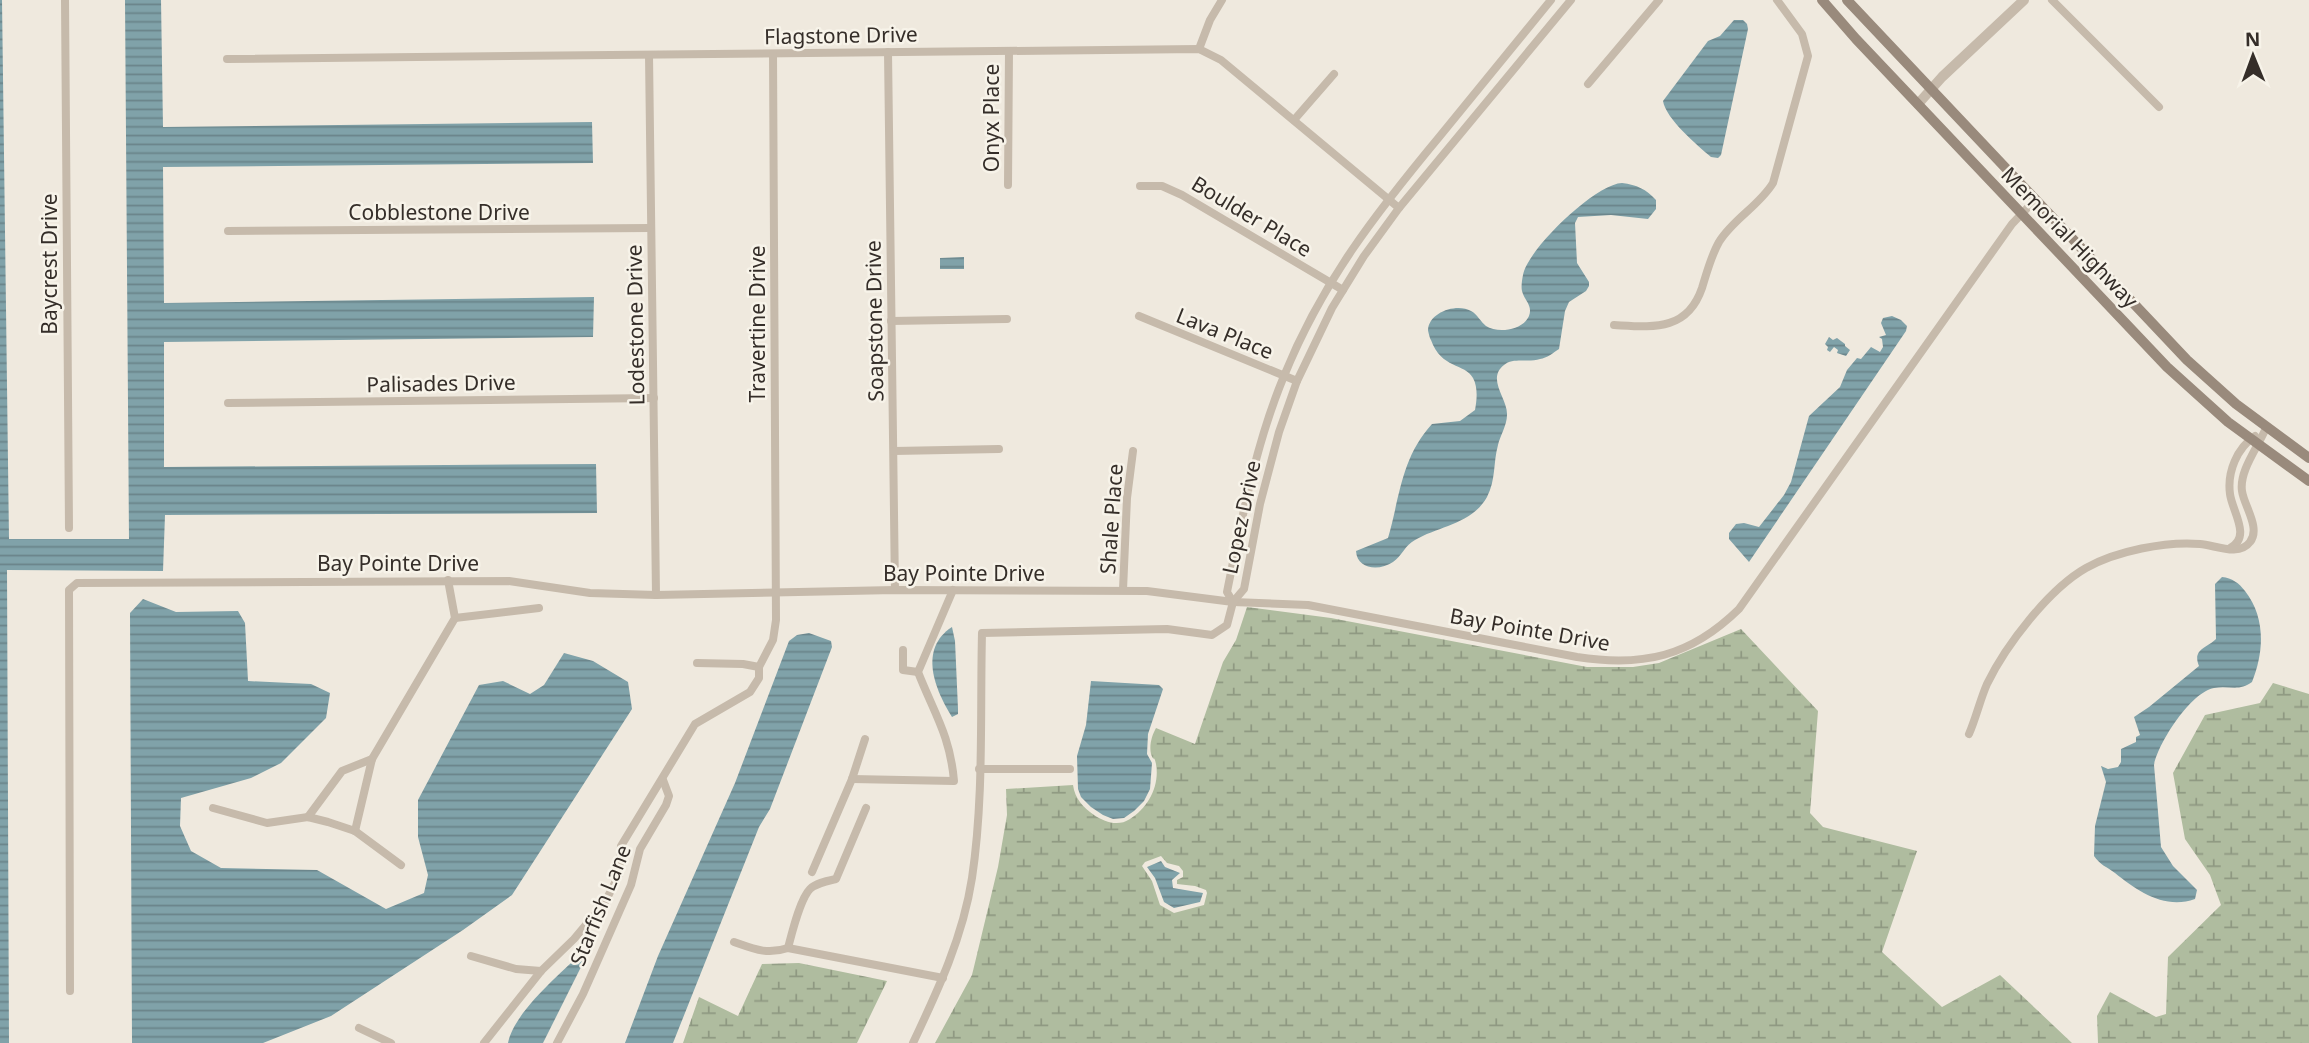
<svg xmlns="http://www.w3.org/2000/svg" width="2309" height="1043" font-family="'Noto Sans',sans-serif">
<defs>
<pattern id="wetland-marsh" width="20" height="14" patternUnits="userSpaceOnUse" patternTransform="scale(1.75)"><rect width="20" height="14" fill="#afbc9f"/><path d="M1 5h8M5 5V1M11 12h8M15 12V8" fill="none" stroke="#8f9982"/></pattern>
<pattern id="water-rules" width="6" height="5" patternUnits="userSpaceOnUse" patternTransform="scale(1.75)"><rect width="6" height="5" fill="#80a2a9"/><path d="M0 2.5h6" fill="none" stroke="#6a848a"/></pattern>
</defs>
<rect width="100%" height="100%" fill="#efe9de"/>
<g fill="url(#wetland-marsh)" fill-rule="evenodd">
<path d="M1247,607L1331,618L1587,667H1633L1659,663L1741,629L1818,711L1810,813L1823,827L1917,851L1882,952L1942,1007L2000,975L2072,1043H935L972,975L998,867L1007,815L1006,789L1073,785C1075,799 1083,807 1094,815C1105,822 1118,827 1130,819C1148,808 1160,786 1156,764C1154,754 1154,763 1151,754C1149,745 1152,735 1156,728L1195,744L1223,662L1236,640ZM1161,856L1167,863L1179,866L1183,871V877L1177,880V884L1195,886L1206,890L1207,893L1204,905L1174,913L1160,905L1152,881L1142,866L1145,862Z"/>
<polygon points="2273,683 2309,694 2309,1043 2098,1043 2097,1016 2110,992 2156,1017 2166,1014 2168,957 2221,905 2210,875 2185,839 2173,773 2205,715 2260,703"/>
<polygon points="799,963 887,981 857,1043 683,1043 699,997 738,1016 762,964"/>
</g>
<g fill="url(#water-rules)">
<polygon points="0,0 2,0 9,539 129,539 125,0 161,0 163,127 592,122 593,163 163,167 164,303 594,297 593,337 164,342 164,467 596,464 597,513 165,515 163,571 7,570 9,1043 0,1043"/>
<path d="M1734,20H1743L1747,24L1748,29L1721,155L1718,158L1711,157C1697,145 1666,119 1663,101L1708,41L1720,36Z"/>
<path d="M1622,183C1637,185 1646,189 1656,200V209L1648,219L1611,215L1578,217L1575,223L1577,263L1589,282V286L1586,291L1569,302L1565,311L1559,349C1553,353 1547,358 1540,359C1529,363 1513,357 1504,365C1486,379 1508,399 1507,415C1507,425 1500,436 1498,445C1493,463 1496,480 1487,497C1472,524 1439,526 1415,540C1405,545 1402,556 1393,562C1380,571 1357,570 1356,551L1388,538C1400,497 1401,458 1432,424L1460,421L1475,410C1477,400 1478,387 1473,378C1465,363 1441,369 1431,340C1430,339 1428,331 1428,330C1429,312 1457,303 1471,311C1477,314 1481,322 1486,326C1498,334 1523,330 1529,316C1533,305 1524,300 1522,291C1521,287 1522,280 1523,275C1527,250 1595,184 1622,183Z"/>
<polygon points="964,257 964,269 940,269 940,258"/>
<polygon points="1892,316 1901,320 1907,326 1906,331 1749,562 1729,539 1729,533 1736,524 1744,523 1759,527 1784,495 1791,482 1809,416 1840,387 1847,370 1857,358 1861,359 1871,347 1880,352 1883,347 1882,339 1879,337 1886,335 1881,323 1883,318"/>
<polygon points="1829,337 1833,340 1837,338 1845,344 1845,346 1850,350 1846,356 1837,353 1838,350 1834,347 1830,352 1827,350 1828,347 1825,344"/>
<path d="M2222,577C2232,578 2239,583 2245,591C2266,618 2264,652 2252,682C2239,692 2229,685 2214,688C2191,692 2158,743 2154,765L2161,847L2173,866L2197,890L2195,899C2165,910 2137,891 2115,873C2107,867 2100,865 2094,856L2095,826L2106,782L2101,766L2108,769L2118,767L2121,762V749L2136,742V737L2140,735L2134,717L2149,707L2199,666C2192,649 2207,648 2216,639L2215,584Z"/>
<polygon points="143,599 176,612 238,611 245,623 248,681 311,684 330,693 326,718 281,763 251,778 181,798 180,826 191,851 221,868 317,870 386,909 424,893 428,875 418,837 418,800 479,685 503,681 530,694 544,685 564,653 593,661 628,682 632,709 512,895 463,930 331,1016 263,1043 132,1043 130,613"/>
<path d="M952,627L955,641L958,709V714L952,717C935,690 918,649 952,627Z"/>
<polygon points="809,633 831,641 832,647 770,809 759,827 673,1043 625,1043 658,956 735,783 789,641 797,635"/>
<polygon points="1091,681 1159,685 1163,689 1148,734 1147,754 1152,763 1150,789 1144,801 1134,811 1124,818 1113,819 1103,815 1091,807 1081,797 1078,789 1077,756 1086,725"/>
<polygon points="1161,861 1165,867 1180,873 1172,880 1173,888 1203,893 1200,902 1174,908 1164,902 1155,878 1147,867"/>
<path d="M584,951L581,967L543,1043H508C514,1012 561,973 584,951Z"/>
</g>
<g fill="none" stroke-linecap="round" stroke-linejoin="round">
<g stroke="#c6baab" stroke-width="8">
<polyline points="65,0 69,528"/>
<polyline points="2052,0 2159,107"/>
<polyline points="1199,49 1210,20 1222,0"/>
<polyline points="888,52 895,590"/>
<polyline points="649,55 656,595"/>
<polyline points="227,59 1199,49 1221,60 1399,208"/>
<polyline points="1588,84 1659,0"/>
<polyline points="1294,120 1334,74"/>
<polyline points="1008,185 1009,51"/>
<polyline points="1140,186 1162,186 1182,195 1343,290"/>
<polyline points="228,231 650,228"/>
<polyline points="1139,316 1297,381"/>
<polyline points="891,321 1007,319"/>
<path d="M1614,325C1652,327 1687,332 1702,288C1707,272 1711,256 1719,242C1733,219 1759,206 1773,183L1808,56L1802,34L1777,0"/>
<polyline points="228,403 654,398"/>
<polyline points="894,451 999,449"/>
<path d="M2230,548C2252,537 2232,511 2230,494C2227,472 2237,448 2255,436"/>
<polyline points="1123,590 1127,498 1133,451"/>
<path d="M1233,602L1227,592C1242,518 1255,446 1284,376C1322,282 1376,213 1440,136C1477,91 1514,45 1551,0"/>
<polyline points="455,618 539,608"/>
<polyline points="903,650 903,670 918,672"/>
<polyline points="697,663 743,664 759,667"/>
<path d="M1969,734C1976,718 1980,700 1987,684C2006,645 2049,589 2086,568C2116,551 2166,541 2200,544C2215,545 2239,557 2250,542C2261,528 2244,506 2242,491C2239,471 2258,447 2266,428"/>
<polyline points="979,769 1070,769"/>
<path d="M852,779L954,781C950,735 934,713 918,672L953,590"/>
<polyline points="213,808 267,823 308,817 328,822 355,831 401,865"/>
<polyline points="308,817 342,771 372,759"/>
<polyline points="355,831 372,759 455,618 448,580"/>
<polyline points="812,872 852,779 865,739"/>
<path d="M734,942C754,949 767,955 788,948L943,978"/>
<path d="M788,948C792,933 800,899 810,889C816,883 827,881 836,879L866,808"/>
<polyline points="471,956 516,969 541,971"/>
<path d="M70,991L69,590L77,583L509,581L590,593L656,595L895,590L1147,591L1233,602L1308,605L1577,657C1643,667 1690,657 1739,609L2012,224L2035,200"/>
<polyline points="359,1028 391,1043"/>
<polyline points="484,1043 541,971 574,939 605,902 619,875 621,846 695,724 750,692 759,678 759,667 773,640 776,620 773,54"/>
<polyline points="557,1043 583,994 631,885 640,849 666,805 669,796 663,780"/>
<path d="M913,1043C938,990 963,937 972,878C984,798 980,714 982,633L1167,629L1212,635L1227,625L1233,602L1244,589L1260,504L1279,432L1297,381L1332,308L1364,256L1399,208L1571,0"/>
</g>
<polyline stroke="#c6baab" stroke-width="10" points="1918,104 1942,77 2024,0"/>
<g stroke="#998a7c" stroke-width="10">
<polyline points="1822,0 1856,39 2167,367 2228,422 2309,481"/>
<polyline points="1847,0 2187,360 2236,404 2309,458"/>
</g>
</g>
<g text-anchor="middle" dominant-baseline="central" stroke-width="5" stroke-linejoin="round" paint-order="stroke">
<g font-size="21" fill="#352e29" stroke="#f7f3e9">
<text transform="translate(841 35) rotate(-1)">Flagstone Drive</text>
<text transform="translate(991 118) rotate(-90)">Onyx Place</text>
<text x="439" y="212">Cobblestone Drive</text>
<text transform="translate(1252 216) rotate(31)">Boulder Place</text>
<text transform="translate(2070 237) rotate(46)">Memorial Highway</text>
<text transform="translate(49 264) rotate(-90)">Baycrest Drive</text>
<text transform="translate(874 321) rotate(-91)">Soapstone Drive</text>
<text transform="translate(757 324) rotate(-90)">Travertine Drive</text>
<text transform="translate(635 325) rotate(-91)">Lodestone Drive</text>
<text transform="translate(1225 333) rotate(22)">Lava Place</text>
<text transform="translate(441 383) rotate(-1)">Palisades Drive</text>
<text transform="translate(1241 517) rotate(-78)">Lopez Drive</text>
<text transform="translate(1111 519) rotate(-86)">Shale Place</text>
<text x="398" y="563">Bay Pointe Drive</text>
<text x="964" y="573">Bay Pointe Drive</text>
<text transform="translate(1530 629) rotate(10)">Bay Pointe Drive</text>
<text transform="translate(600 905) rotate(-68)">Starfish Lane</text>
</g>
</g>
<g transform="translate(2253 56) rotate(359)" stroke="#f7f3e9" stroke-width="5" paint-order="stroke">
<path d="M0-5L12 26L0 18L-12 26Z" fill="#352e29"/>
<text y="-10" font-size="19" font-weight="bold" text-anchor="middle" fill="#352e29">N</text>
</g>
</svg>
